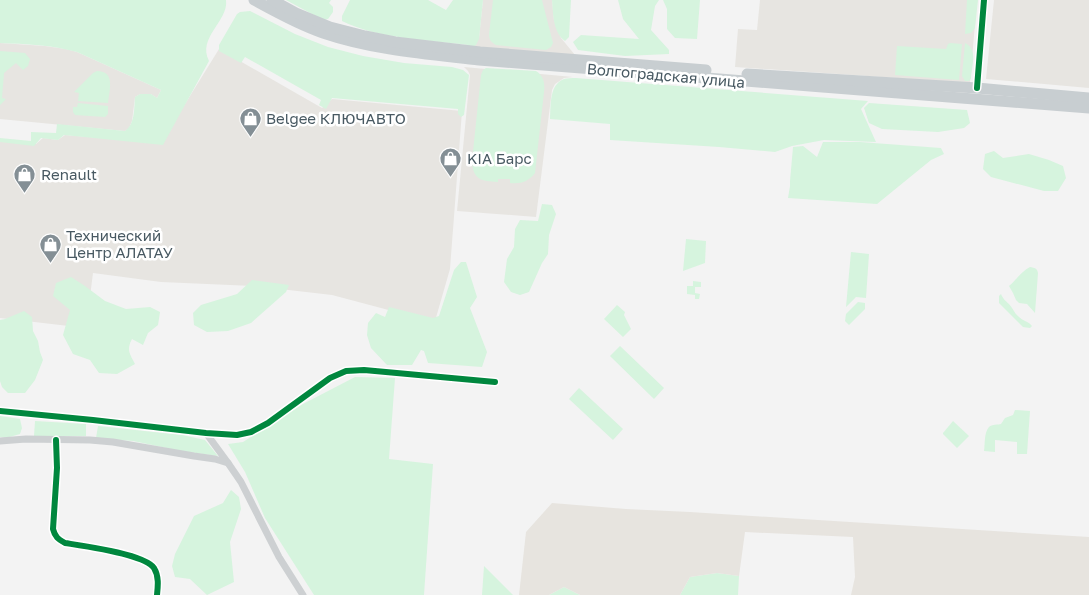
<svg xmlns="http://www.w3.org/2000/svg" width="1089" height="595" font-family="'Golos Text',sans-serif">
<rect width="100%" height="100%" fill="#f3f3f3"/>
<g fill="#e7e5e1">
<polygon points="483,0 552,0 554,20 561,38 575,55 471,48 479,38"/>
<polygon points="760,0 977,0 970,83 735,67 738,29 757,30"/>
<polygon points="994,0 1089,0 1089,88 986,79"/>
<polygon points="0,43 45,46 66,49 77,52 161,90 157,98 151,94 140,94 135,97 132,121 129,128 125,131 0,119"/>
<polygon points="219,49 322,108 332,99 462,111 450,269 435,321 430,321 332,295 253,286 161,282 93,273 86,328 0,318 0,140 36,144 43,138 58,140 65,135 161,143"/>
<polygon points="464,67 573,77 564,78 555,84 552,90 536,217 457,211 470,75 468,71"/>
</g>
<g fill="#d6f4de">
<path d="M0,0H226C229,21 197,37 209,61L163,145L64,135L58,140L41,138L34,146L0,142V138L31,141V132L56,133L57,124L125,131C135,124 134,109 135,97L140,94H151L157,98L161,90L77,52C52,45 26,44 0,43Z"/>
<polygon points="286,0 331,0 329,3 333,7 333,12 328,19 323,20"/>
<path d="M350,0H428L446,10L453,0H483L479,39L476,45L471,48L468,45C428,40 379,39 342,21V16Z"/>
<path d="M493,0H542L553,43L551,47L546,50L496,45C491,42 489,40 489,34Z"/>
<path d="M552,0H571L569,37L565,41C553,33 553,13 552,0Z"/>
<polygon points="618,0 659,0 655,6 651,30 669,50 669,54 625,56 578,50 573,42 581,35 639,39 623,19"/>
<polygon points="663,0 700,0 697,39 675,38 667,29 667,9"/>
<polygon points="967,0 978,0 975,28 971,33 965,34"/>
<polygon points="250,11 295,34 328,47 363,56 404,63 452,67 463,70 469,75 464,115 461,117 458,114 458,109 332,98 326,109 319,105 321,100 245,57 241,63 219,51 219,45 237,14 240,12"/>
<polygon points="950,43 962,44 959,80 895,75 897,46 946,49 948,44"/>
<path d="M965,43C978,49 972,65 971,78L969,81H965L962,76Z"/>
<polygon points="0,51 25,53 30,59 28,66 23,70 16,63 4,73 2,98 6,99 0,105"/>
<path d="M486,68L536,71C544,76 545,84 544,92L535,173C528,182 521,184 510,183V179H498V182C481,181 473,180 472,161L481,75L483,70Z"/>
<path d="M97,71C116,71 109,91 108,103L78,101L79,93L74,92L93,73Z"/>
<path d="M576,78L868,101L861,109L876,142L824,140L792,146L775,152L719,147L610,140V124L550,119C551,105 549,85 564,79C567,78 572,78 576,78Z"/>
<polygon points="78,103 108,106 108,114 105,117 75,115 73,112 73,107 77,107"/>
<polygon points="869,103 967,110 970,123 964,128 938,132 882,129 869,123 864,108"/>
<polygon points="823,142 860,142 941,148 944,154 931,160 877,204 788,198 790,186 790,181 793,147 803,146 817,157"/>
<polygon points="994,151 1003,158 1029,154 1049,160 1063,166 1066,178 1058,191 1044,191 991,177 983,169 985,154"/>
<polygon points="542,204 552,205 556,214 549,235 548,254 542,263 529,292 520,295 511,292 504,282 507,259 514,247 515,229 520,220 538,221"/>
<polygon points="686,239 706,241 705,263 683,271"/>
<polygon points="851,252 869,254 866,298 856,297 846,307"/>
<polygon points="461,262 466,262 477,297 470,308 487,352 482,367 428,363 424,351 421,350 412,365 387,365 371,348 367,335 368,323 376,313 385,317 389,307 433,318 439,316 454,270"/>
<path d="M1030,267C1035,268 1037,268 1038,273L1035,313L1027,304L1019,303L1016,300L1013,293L1009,286C1016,280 1022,271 1030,267Z"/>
<path d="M71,277L85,286L105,301L126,309L150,307L160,312L158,325L148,333L143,345L132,339C126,350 130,354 135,364L117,374L99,373L90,360L73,354L63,335L70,310L53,296L56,283Z"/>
<polygon points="252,280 289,285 286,292 251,323 228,331 207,332 194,325 193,313 201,305 237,294"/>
<polygon points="693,281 701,282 701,287 695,287 695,293 700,294 699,299 695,299 695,295 687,294 687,286 693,286"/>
<path d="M1001,294C1003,299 1005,300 1009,304C1013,308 1014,313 1019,317C1023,321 1028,321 1032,326L1030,328L1023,327L999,303V296Z"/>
<polygon points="858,302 865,303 865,309 849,325 845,321 846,314"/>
<polygon points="617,305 625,312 624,315 631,329 623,337 604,319"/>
<polygon points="24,311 32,317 33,331 38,341 40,352 43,360 35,380 25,393 8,393 2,387 0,381 0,320 5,319"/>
<polygon points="620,346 664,388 654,399 610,356"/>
<polygon points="355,377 395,378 389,459 433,464 424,595 314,595 265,518 245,472 228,444 243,442 303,404"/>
<polygon points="579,388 623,429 613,440 569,399"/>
<path d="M1015,410L1030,411L1027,454H1017V442L995,440V452L984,451C985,444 984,432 989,427C992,424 998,425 1001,424L1005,418L1013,415Z"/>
<polygon points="0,416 20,419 22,428 20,434 6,438 0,437"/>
<polygon points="35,421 86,424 86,436 34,436"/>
<polygon points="953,421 969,436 957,448 943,434 943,433"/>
<polygon points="98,426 182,435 205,440 218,456 181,451 133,441 96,438"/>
<polygon points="231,490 239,497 241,509 230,542 234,582 207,595 190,579 175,577 172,566 175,554 194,516 223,503"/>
<polygon points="484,566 513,595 482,595"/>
<polygon points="717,573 739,576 738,595 680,595 690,577"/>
<polygon points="564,587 580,595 549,595"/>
</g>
<polygon fill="#e7e4df" points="552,503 626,509 690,512 1089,537 1089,595 851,595 855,577 853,537 745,532 739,576 717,573 690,577 680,595 580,595 564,587 549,595 519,595 526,532"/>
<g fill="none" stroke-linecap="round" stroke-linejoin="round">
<g stroke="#cdd0d2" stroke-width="7">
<polyline points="977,88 984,0"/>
<polyline points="0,411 93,420 206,433 237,435 251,432 268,423 330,378 346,371 364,370 495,382"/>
<polyline points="206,433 228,463"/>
<path d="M56,440L57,468L53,529C55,537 58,539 65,543C84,546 144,554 154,568C159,576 158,586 157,595"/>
<polyline points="0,441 26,439 90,440 113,442 194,456 215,459 228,463 241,482 279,557 303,595"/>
</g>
<g stroke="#c8ced1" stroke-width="11">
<path d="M254,0C276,12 299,25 323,33C373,50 427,54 479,60L1089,108"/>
<polyline points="272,0 296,13 330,27 365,36 395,42 480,52 706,70"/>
<polyline points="747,74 977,88 1089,98"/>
</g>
<defs>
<g id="cycleway">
<polyline points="977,88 984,0"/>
<polyline points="0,411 93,420 206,433 237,435 251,432 268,423 330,378 346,371 364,370 495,382"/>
<path d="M56,440L57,468L53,529C55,537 58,539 65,543C84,546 144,554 154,568C159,576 158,586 157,595"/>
</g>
</defs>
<use href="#cycleway" stroke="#fff" stroke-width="9"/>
<use href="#cycleway" stroke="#00873e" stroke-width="6"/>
</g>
<defs>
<symbol id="shop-pin" viewBox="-11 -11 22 30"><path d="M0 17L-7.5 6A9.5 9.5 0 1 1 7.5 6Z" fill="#848f95" stroke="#fff"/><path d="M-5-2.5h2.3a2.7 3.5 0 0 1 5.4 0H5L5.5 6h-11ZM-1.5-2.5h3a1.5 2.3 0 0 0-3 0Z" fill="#fff"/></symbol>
</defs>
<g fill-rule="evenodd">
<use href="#shop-pin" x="238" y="106" width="25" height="34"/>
<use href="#shop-pin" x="438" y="146" width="25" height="34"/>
<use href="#shop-pin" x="12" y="162" width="25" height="34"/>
<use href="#shop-pin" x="38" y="232" width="25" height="34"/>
</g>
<g text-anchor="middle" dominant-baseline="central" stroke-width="5" stroke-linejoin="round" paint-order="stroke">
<g font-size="15" fill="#485962" stroke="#fff">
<text transform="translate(666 75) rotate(5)">Волгоградская улица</text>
</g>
<g font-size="15" fill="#485962" stroke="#fff" text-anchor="start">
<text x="266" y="118">Belgee КЛЮЧАВТО</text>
<text x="467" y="158">KIA Барс</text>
<text x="41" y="174">Renault</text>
<text x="66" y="235">Технический<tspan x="66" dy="17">Центр АЛАТАУ</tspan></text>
</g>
</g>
</svg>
